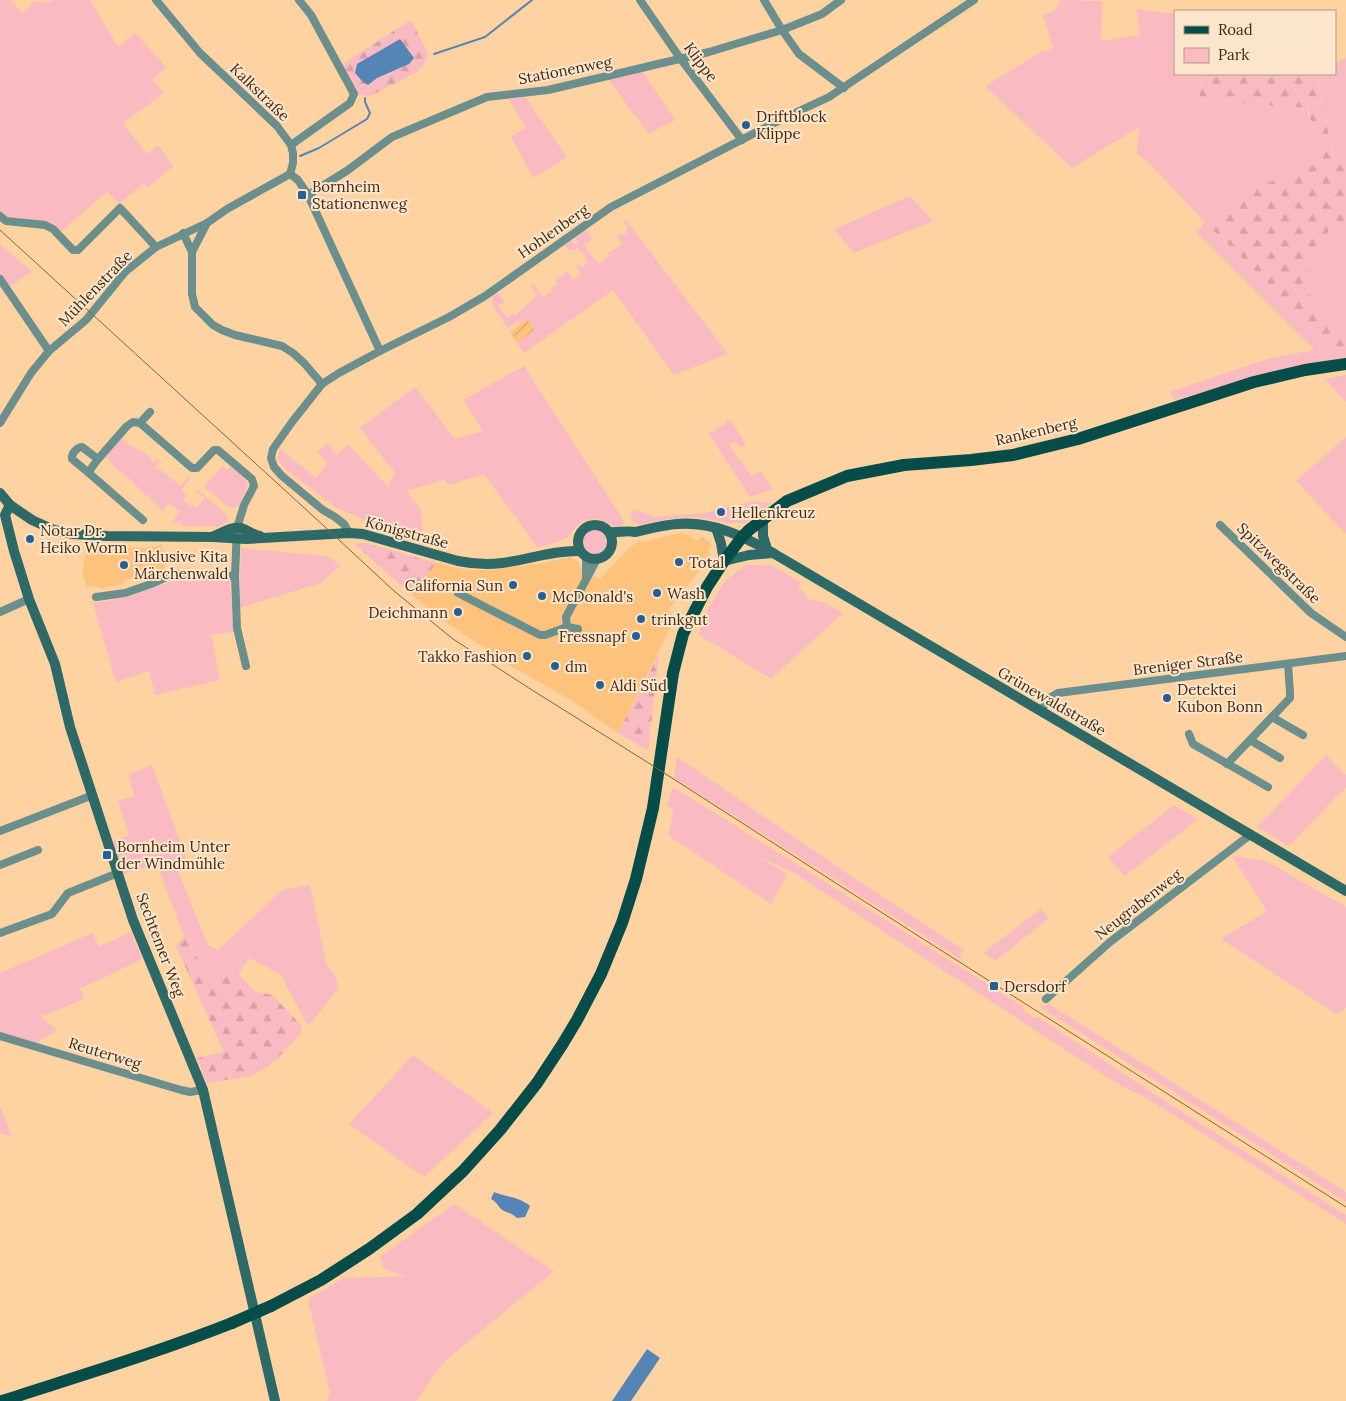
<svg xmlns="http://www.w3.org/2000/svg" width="1346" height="1401" font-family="Lora,serif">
<defs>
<pattern id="industrial-furrows" width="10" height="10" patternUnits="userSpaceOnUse" patternTransform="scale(1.25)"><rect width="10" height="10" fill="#fdc27c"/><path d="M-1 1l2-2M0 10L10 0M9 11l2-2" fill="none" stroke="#daa76a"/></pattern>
<pattern id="forest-firs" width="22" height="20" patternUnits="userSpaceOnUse" patternTransform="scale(1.25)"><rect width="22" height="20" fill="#f9bac2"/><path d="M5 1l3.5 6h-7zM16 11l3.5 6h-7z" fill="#d7a0a6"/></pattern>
</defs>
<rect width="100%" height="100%" fill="#fed3a1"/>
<g fill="#fdc27c">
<polygon points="680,533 689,535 697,541 702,536 712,545 708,550 711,556 668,610 674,618 670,629 618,733 569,699 511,666 441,619 412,595 436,563 467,570 492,570 539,564 571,557 578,562 582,571 600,579 628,549 640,540 644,542"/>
<polygon points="90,545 111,546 115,548 157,547 158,545 162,545 165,571 125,580 124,584 107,587 103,589 95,586 87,587 83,574 84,559"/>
</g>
<polygon fill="url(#industrial-furrows)" points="527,319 535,330 517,343 510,332"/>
<g fill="#f9bac2">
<polygon points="0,0 11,0 22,13 35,1 50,3 53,0 90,0 118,47 135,33 166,67 152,80 164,93 123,123 147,154 158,145 173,166 148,188 144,183 119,204 107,192 59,233 5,217 0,213"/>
<polygon points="1061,0 1102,1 1101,41 1140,35 1137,9 1175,14 1175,74 1202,74 1199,100 1306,108 1324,161 1251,189 1205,222 1344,358 1282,369 1175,400 1170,392 1271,358 1315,350 1196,232 1205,222 1144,158 1137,155 1139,127 1072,168 985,86 1041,52 1053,48 1043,15 1054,11"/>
<polygon points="1346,58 1346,159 1336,164 1317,79 1321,74 1335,74 1335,63"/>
<polygon points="641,70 675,120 648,134 635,114 633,114 608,78"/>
<polygon points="525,97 567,157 533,178 511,136 526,128 509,99"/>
<polygon points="910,196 933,221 854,253 834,229"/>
<polygon points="626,220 728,354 674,375 613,290 524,353 517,343 535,330 527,319 521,324 518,321 508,328 492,304 493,296 498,293 505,302 498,306 507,318 513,313 515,315 537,296 531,286 534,284 543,297 552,291 551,289 557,284 555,281 567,271 573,280 581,273 576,266 579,264 582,267 586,264 587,260 578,248 570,251 565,245 572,240 575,245 578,243 575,238 586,230 592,239 584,245 598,264 609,256 607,254 622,244 617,237 621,233 623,236 627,233 626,230 628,228 623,222"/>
<polygon points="1337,220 1346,232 1346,329 1330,322 1317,311 1306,286 1314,250"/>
<polygon points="0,244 32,272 8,287 0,275"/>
<path d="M524,366L624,521L622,526L613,527C600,517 586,515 575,528C572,530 570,535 568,537C562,541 545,546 538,548L484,474L450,485L444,480L407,491L421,510L424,543L384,529L335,507L284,468L278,459L280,449L316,478L328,463L317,452L327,443L337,455L348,444L388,487L395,473L360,428L415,387L455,439L483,431L463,400Z"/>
<polygon points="1346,375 1346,402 1325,379"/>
<polygon points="730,420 746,444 741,448 738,443 736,444 734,441 729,446 752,476 760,471 773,489 750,497 709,434"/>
<polygon points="1346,437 1346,534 1296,481"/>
<polygon points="121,438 134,448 135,447 141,452 142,451 152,459 151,461 153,462 157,458 160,461 155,467 160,471 161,470 180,486 189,477 190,479 181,490 186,495 183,500 191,506 193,505 197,508 205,498 196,491 197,489 228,516 228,521 220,526 182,526 181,522 171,523 180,512 169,503 162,511 160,508 133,483 133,482 111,464 112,463 105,457"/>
<path d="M222,466L227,470L231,466C253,485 249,482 238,507L232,508L228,506L204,487Z"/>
<polygon points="755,501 771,503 746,523 729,523 695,517 667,519 638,525 632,521 630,515 635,510 641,511 654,517 704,513"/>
<circle cx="594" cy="542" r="13"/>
<polygon points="241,548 326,556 341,565 321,583 239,608"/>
<polygon points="745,565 771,565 800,582 799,588 808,599 825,603 843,613 771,679 698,634 707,611 724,582"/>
<polygon points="178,579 231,580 230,584 234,632 211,634 220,680 155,695 149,671 116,682 93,603 124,598"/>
<polygon points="1326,755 1346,775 1346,787 1289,846 1257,827"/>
<polygon points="677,757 854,878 964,950 960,956 962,960 674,778"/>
<polygon points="152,765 186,858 174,861 208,945 218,950 282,890 310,885 327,966 336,977 338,989 312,1022 307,1024 280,974 249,958 238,974 210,977 184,937 157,864 123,874 113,841 129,835 118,801 134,796 129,774"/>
<polygon points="673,787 870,910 1022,1006 1024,1011 1035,1018 1038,1017 1168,1103 1346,1215 1346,1224 1145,1097 1121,1086 792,872 758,856 787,874 771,904 668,835 674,810 667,805"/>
<polygon points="1174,805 1198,819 1125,876 1108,857"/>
<polygon points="1232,856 1266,861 1346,907 1346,1008 1336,1014 1221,939 1267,911"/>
<polygon points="1041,909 1049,918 995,961 983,953"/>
<polygon points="131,932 142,959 80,989 84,999 41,1017 57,1030 36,1043 0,1032 0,973 93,933 99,947"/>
<polygon points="1049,1004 1346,1192 1346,1202 1040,1007"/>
<polygon points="413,1055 493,1113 424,1177 349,1124"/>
<polygon points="0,1106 12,1137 0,1133"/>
<polygon points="454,1204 554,1271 445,1361 435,1374 416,1401 327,1401 330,1393 308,1299 344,1278 409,1276 391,1272 384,1268 380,1257"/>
</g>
<g fill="url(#forest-firs)">
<polygon points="411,20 428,53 423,67 412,75 370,96 359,95 341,65"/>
<polygon points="1202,74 1321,74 1317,79 1335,163 1346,159 1346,232 1337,220 1314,250 1306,286 1317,311 1330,322 1346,329 1346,357 1344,358 1205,222 1251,189 1324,161 1307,108 1199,100"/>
<polygon points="353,543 366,543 436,563 412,595"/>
<polygon points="659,654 648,751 618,733"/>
<polygon points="184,937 210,977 238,974 254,991 272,995 301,1025 301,1033 277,1059 252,1076 207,1083 197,1058 224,1052 176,946"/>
</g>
<g fill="#5584b6">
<polygon points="400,39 414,58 409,64 377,78 368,85 363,82 355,73 357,64"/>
<path d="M494,1192C506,1197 520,1197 530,1206L525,1217L517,1218C511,1212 506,1213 501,1209C497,1205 497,1202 491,1199Z"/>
<polygon points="647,1349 660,1358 631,1401 612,1401"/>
</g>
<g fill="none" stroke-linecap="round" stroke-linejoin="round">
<g stroke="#5584b6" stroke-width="2">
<polyline points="434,54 485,37 532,0"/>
<polyline points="300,156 319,148 367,119 370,113 365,102 365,98"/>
</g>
<g stroke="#6a8f8c" stroke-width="8">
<polyline points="156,0 200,53 277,126 291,145 293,153 293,163 290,174"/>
<polyline points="640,0 680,58 742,140"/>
<polyline points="764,0 782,30 799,54 844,88"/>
<polyline points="291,145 350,103 354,94 311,15 299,0"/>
<polyline points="290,174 298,180 308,195 380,351"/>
<polyline points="308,195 348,170 392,137 487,97 548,90 709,52 782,30 822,14 841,0"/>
<polyline points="0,216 6,221 45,225 53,229 73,250 78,250 120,208 156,247"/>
<polyline points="207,223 192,252 192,294 195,307 213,325 222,330 235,335 282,346 293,353 304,363 322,384"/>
<polyline points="183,233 192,252"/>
<polyline points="0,279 49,351"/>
<polyline points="0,423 31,373 49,351 86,320 125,272 156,247 207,223 227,209 290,174"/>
<polyline points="140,423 150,412"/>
<path d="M90,474L72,459C71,454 77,447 82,447L98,459"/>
<polyline points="143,520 90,474 90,470 98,459 127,426 133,422 140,423 192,468 197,468 214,450 218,450 252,479 254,486 244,505 237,528 235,576 237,628 246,666"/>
<polyline points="1220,525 1311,613 1346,637"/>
<polyline points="349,533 344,524 335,517 323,510 282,476 274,467 271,458 273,449 292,422 322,384 339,373 380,351 449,317 485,296 611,207 784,118 829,97 974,0"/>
<polyline points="586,578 586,557"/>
<polyline points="458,593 540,635 545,635 567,627 578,629"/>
<polyline points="96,597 125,593 151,584 173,574 235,576"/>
<polyline points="0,612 29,599"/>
<polyline points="567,627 566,617 597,559"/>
<polyline points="1040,711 1051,697 1058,693 1346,656"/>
<polyline points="1272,717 1303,735"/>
<polyline points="1189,734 1193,744 1268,787"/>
<polyline points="1250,740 1280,758"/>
<polyline points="1227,764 1290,698 1290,692 1288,664"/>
<polyline points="0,831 93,795"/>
<polyline points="0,865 38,850"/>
<polyline points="0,933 52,914 68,893 118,873"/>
<polyline points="1046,999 1110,942 1250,835"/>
<polyline points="0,1036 181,1090 190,1092 203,1090"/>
</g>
<g stroke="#2d6a67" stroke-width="10">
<path d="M0,493L10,505L32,520L54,530L73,534L107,536L213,537L246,539L349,533L363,534L458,561C473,564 487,565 502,563C528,560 553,550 580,551"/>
<polyline points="10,505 5,515 14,551 29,599 55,664 70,727 133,920 203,1090 275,1401"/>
<polyline points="763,520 763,536 767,549"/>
<circle cx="595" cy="542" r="17"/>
<polyline points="716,528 721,543 724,561 749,555 773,553"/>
<path d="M609,532C618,533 626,530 635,532C649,529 663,525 677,524C712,521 743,536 773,553L1346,891"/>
<path d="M214,536C222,533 232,526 241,528C248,530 253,535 260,536"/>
</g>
<g stroke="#064d4a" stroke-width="12">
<polyline points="271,1306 321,1280 369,1249 417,1214 463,1171 500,1130 537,1083 562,1045 577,1020 601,974 622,923 636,879 653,808 673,673 683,634 707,587 724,561 742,537 749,530 787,501 847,476 904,465 971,460 1013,455 1078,439 1254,382 1305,370 1346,364"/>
<path d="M2,1401C79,1376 156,1353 232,1323"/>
</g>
<polyline stroke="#826542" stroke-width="1" points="0,230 324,526 394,591 453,639 532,690 647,762 920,937 1346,1207"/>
<polyline stroke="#064d4a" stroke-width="12" points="232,1323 271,1306"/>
</g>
<g fill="#255f96" stroke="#fbe5cc" stroke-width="2">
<circle cx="746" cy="125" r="5"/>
<rect x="297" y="190" width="10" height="10" rx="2.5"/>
<circle cx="721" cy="512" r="5"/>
<circle cx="30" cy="539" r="5"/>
<circle cx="679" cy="562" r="5"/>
<circle cx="124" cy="565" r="5"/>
<circle cx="513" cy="585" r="5"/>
<circle cx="657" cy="593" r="5"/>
<circle cx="542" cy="596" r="5"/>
<circle cx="458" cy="612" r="5"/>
<circle cx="641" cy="619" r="5"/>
<circle cx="636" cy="636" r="5"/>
<circle cx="527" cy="656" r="5"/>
<circle cx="555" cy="666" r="5"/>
<circle cx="600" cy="685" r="5"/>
<circle cx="1167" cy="698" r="5"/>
<rect x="102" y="850" width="10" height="10" rx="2.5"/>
<rect x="989" y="981" width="10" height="10" rx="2.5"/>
</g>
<g text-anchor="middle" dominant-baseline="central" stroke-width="4" stroke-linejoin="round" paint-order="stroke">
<g font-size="15" fill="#412c11" stroke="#fbe5cc">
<text transform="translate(701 62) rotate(53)">Klippe</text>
<text transform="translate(565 70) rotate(-11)">Stationenweg</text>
<text transform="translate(260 92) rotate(44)">Kalkstraße</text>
<text transform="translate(553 231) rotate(-35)">Hohlenberg</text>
<text transform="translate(95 288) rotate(-46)">Mühlenstraße</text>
<text transform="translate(1036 431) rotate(-13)">Rankenberg</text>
<text transform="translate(407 532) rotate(15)">Königstraße</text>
<text transform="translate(1279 563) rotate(44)">Spitzwegstraße</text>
<text transform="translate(1188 663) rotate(-7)">Breniger Straße</text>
<text transform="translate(1052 701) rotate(30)">Grünewaldstraße</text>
<text transform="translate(1138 904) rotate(-38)">Neugrabenweg</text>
<text transform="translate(161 945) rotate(69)">Sechtemer Weg</text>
<text transform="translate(105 1053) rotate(17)">Reuterweg</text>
</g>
<g font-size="15" fill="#412c11" stroke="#fbe5cc" text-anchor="start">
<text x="756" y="116">Driftblock<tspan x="756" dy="17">Klippe</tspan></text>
<text x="312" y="186">Bornheim<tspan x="312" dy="17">Stationenweg</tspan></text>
<text x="731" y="512">Hellenkreuz</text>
<text x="40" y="530">Notar Dr.<tspan x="40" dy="17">Heiko Worm</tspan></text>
<text x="134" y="556">Inklusive Kita<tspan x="134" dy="17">Märchenwald</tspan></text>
<text x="689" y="562">Total</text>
<text x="503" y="585" text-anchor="end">California Sun</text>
<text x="667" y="593">Wash</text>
<text x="552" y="596">McDonald's</text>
<text x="448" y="612" text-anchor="end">Deichmann</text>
<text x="651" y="619">trinkgut</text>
<text x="626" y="636" text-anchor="end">Fressnapf</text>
<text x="517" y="656" text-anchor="end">Takko Fashion</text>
<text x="565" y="666">dm</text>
<text x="610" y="685">Aldi Süd</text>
<text x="1177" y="689">Detektei<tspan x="1177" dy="17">Kubon Bonn</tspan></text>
<text x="117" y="846">Bornheim Unter<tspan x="117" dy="17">der Windmühle</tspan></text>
<text x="1004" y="986">Dersdorf</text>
</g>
</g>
<rect x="1174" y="10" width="162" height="65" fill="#fbe5cc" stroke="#b19b81"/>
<rect x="1184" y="26" width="25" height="8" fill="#064d4a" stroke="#b19b81"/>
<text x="1218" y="35" font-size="15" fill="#412c11">Road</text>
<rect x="1184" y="48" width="25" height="15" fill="#f9bac2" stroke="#b19b81"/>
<text x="1218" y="60" font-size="15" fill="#412c11">Park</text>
</svg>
